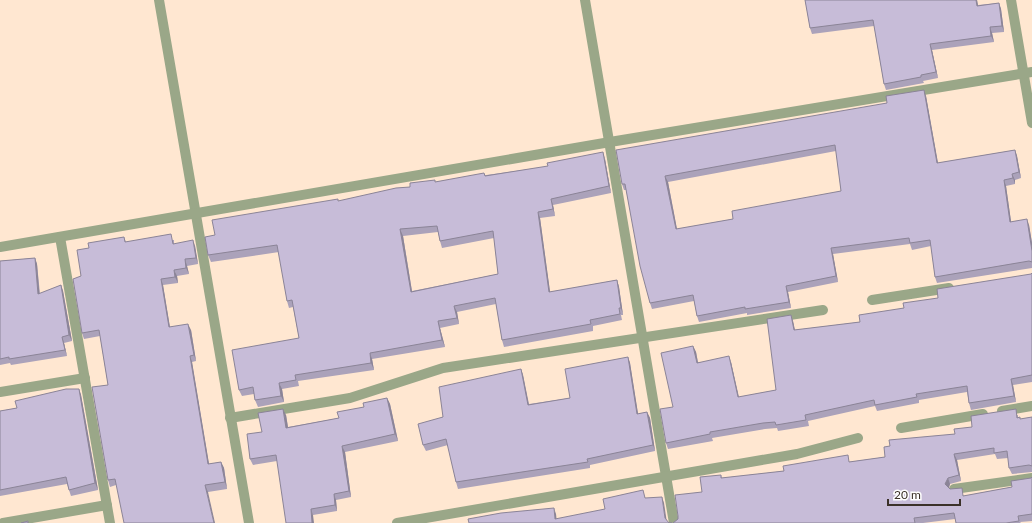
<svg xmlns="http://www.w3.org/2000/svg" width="1032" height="523" font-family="Lato,sans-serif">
<rect width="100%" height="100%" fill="#ffe7d1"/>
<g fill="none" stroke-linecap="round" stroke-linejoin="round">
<g stroke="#9aa788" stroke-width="10">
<polyline points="159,0 249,523"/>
<polyline points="585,0 674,523"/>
<polyline points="1011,0 1032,123"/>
<polyline points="60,237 110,523"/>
<polyline points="0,247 610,142 1032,72"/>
<polyline points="872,300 949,288"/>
<polyline points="0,392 85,378"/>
<polyline points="1002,411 1032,406"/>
<polyline points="230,418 350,398 443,368 823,310"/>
<polyline points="901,428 983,414"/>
<polyline points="954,489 1032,478"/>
<polyline points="3,523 107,505"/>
<polyline points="397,523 797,454 858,438"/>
</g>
</g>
<g fill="#aba2ba" fill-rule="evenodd">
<polygon points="805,0 977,0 978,5 999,3 1001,9 1004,32 992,33 994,42 932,50 938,78 923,81 924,83 886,90 884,84 874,26 812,34 810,28"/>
<path d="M926,96L938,163L1015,150L1017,156L1021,178L1015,180V184L1006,186L1011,222L1029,225L1032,243V268L937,283L935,277L931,246L912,250L910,244L833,254L838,282L788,292L791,308L747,315V313L699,322L697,316L694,301L652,309L650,303L626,190H624L622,184L887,103ZM836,151L841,191L733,219L677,229L668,182Z"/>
<path d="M605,159L611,193L553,205L555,216L540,218L550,292L617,280L619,287L623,315H621L622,320L593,326V331L504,347L502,340L496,304L457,312L459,324L440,328L445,347L372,359L374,370L298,381L299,386L282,389L284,402L258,407L255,400L254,394L242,396L239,390L299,338L293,307L289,308L287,301L279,252L211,262L208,255L215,235L410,187L435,180V182ZM438,232L440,241L442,248L494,238L498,274L412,291L403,236Z"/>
<polygon points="124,237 126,242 174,240 174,244 195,246 198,264 187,266 189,274 177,276 178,283 163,285 170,327 191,330 196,361 192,362 209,464 221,462 224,468 227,489 208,492 116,485 110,487 108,480 108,385 100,336 84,339 82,333 81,276 89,248"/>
<polygon points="35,258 37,264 40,294 61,285 63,291 72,341 64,343 67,356 11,365 10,363 0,365 0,261"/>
<polygon points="1032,273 1032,382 1013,385 1016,402 971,410 969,403 967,392 919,400 919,403 877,411 875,406 808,421 809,426 778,431 777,428 765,429 712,438 713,441 668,449 666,443 673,407 693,346 696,352 698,362 731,362 739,397 776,390 791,315 793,321 795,330 860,322 904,308 1031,274"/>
<polygon points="628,357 630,363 638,414 647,412 650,418 655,451 590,465 590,468 458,489 456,482 448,445 426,451 423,445 443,417 521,369 523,375 529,404 570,398"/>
<polygon points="79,389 81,395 98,490 71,496 67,484 0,496 0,411 17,408"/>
<polygon points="387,398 390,404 398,441 345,452 351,497 336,500 337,511 313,515 277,461 253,465 250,459 262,432 286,415 288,427 339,418 364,407"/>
<polygon points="1018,415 1018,418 1021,419 1032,417 1032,472 1012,474 1009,468 1008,458 997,459 995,454 957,460 961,481 950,484 949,488 950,489 964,496 1012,487 1032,477 1032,521 1020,522 1021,523 956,523 955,519 923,523 673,523 678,519 702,492 721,475 722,478 784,471 885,457 890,446 955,434 972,427"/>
</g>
<g fill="#8b8497">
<polygon points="976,0 977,0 979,12 977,6"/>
<polygon points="999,3 1001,9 1004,32 1002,26"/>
<polygon points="990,27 992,33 994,42 991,36"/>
<polygon points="930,44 932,50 938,78 936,72"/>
<polygon points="924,90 926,96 939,169 937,163"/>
<polygon points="1015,150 1017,156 1021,178 1019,172"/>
<polygon points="603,152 605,159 611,193 609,186"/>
<polygon points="1012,174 1015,180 1015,184 1013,178"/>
<polygon points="665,176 668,182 678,235 676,229"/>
<polygon points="1004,180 1006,186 1012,228 1010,222"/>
<polygon points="551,199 553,205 555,216 553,209"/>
<polygon points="538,212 540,218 551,299 549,292"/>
<polygon points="1027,219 1029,225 1032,243 1032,251"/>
<polygon points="400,229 403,236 413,298 411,292"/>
<polygon points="193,240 195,246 198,264 196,258"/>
<polygon points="831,248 833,254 838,282 836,276"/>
<polygon points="35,258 37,264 40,301 38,294"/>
<polygon points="185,259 187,266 189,274 186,268"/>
<polygon points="174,270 177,276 178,283 175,277"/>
<polygon points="161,279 163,285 171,334 169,327"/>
<polygon points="617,280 619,287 623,315 621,308"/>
<polygon points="61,285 63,291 72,341 69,335"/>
<polygon points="786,286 788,292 791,308 789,302"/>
<polygon points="454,306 457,312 459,324 457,318"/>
<polygon points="791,315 793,321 796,336 794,330"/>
<polygon points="438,321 440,328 445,347 442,340"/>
<polygon points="188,324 191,330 196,361 194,355"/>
<polygon points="62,337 64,343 67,356 65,350"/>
<polygon points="693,346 696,352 699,369 697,363"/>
<polygon points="370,353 372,359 374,370 371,363"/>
<polygon points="190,356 192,362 210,470 208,464"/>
<polygon points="729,356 731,362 740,403 738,397"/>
<polygon points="628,357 630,363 639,420 637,414"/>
<polygon points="521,369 523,375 530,411 528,405"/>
<polygon points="1011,379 1013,385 1016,402 1014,396"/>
<polygon points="279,383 282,389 284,402 281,396"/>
<polygon points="79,389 81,395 98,490 95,483"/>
<polygon points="387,398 390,404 398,441 395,434"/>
<polygon points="283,409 286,415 289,434 286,428"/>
<polygon points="647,412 650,418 655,451 653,445"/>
<polygon points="342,446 345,452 351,497 349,491"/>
<polygon points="954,454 957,460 961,481 959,475"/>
<polygon points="221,462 224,468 227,489 225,482"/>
<polygon points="948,478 950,484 948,490 945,484"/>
<polygon points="205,485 208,492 215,523 214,523"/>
<polygon points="334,494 336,500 337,511 335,505"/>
<polygon points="662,497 664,503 667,523 665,518"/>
<polygon points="554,508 556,514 557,523 555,519"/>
<polygon points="311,509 313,515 314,523 312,523"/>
</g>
<g fill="#c7bcd8" stroke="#8b8497" fill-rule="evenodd">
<polygon points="805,0 976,0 977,6 999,3 1002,26 990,27 991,36 930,44 936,72 921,75 921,77 884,84 873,20 810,28"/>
<path d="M924,90L937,163L1015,150L1019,172L1012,174L1013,178L1004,180L1010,222L1027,219L1032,251V262L1029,261L935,277L930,240L910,243L909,238L831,248L836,276L786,286L789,302L745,309V307L697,316L693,295L650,303L640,266L625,184H622L616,150L887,103L886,96ZM835,145L841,191L732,211L733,219L676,229L665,176Z"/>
<path d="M603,152L609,186L551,199L553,209L538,212L549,292L617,280L621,308H619L620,314L590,320L591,324L502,340L495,298L454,306L457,318L438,321L442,340L370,353L371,363L295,375L296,380L279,383L281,396L255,400L253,387L239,390L232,350L299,338L292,300L287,301L277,245L208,255L205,237L215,235L212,220L338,199V201L396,188L410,187V183L435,180V182L484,173L485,176L548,166L547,163ZM437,226L440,241L493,231L498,274L411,292L400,229Z"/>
<polygon points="171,234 173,244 193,240 196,258 185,259 186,268 174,270 175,277 161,279 169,327 188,324 194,355 190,356 208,464 221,462 225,482 205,485 214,523 124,523 115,479 108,480 92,387 108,385 99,330 82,333 73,279 81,276 77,250 89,248 88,243 124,237 125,242"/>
<polygon points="35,258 38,294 61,285 69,335 62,337 65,350 9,359 9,357 0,359 0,261"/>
<polygon points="1032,273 1032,375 1011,379 1014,396 969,403 967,386 916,394 917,397 875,405 874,400 805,415 806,420 776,425 775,422 763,423 710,432 710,434 666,443 660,409 673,407 661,353 693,346 697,363 729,356 738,397 776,390 767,319 791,315 794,330 860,322 859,315 904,308 903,303 938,298 937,289 1031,274"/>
<polygon points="628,357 637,414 647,412 653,445 587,459 588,462 456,482 446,439 423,445 418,424 443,417 439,387 521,369 528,405 570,398 565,369"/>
<polygon points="66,389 79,389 95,483 69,490 66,477 0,490 0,411 17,408 15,401"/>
<polygon points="387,398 395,434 342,446 349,491 334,494 335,505 311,509 312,523 286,523 276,455 250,459 247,434 262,432 258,413 283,409 286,428 339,418 337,412 364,407 363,403"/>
<polygon points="1016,409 1017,418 1020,417 1020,419 1032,417 1032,466 1029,465 1009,468 1007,451 994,453 994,448 954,454 959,475 948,478 945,484 950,489 962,488 963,496 1012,487 1011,481 1031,478 1032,477 1032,514 1018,516 1019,521 1006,523 956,523 954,513 914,518 915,523 673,523 678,519 678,516 675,495 702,492 700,477 721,475 721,478 784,471 783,466 848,455 849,462 885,457 884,447 890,446 889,440 955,434 954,429 972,427 971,416"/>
<polygon points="643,490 645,498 662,497 665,518 669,523 672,523 469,523 468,519 501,513 554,508 555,519 605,509 603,499"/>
<polygon points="28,521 28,523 21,523"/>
</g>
<path d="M888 499v6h72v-6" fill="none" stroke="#3b3129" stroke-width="2"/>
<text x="894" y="499" font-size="12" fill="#3b3129" stroke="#ffffff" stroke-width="3" paint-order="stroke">20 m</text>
</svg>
